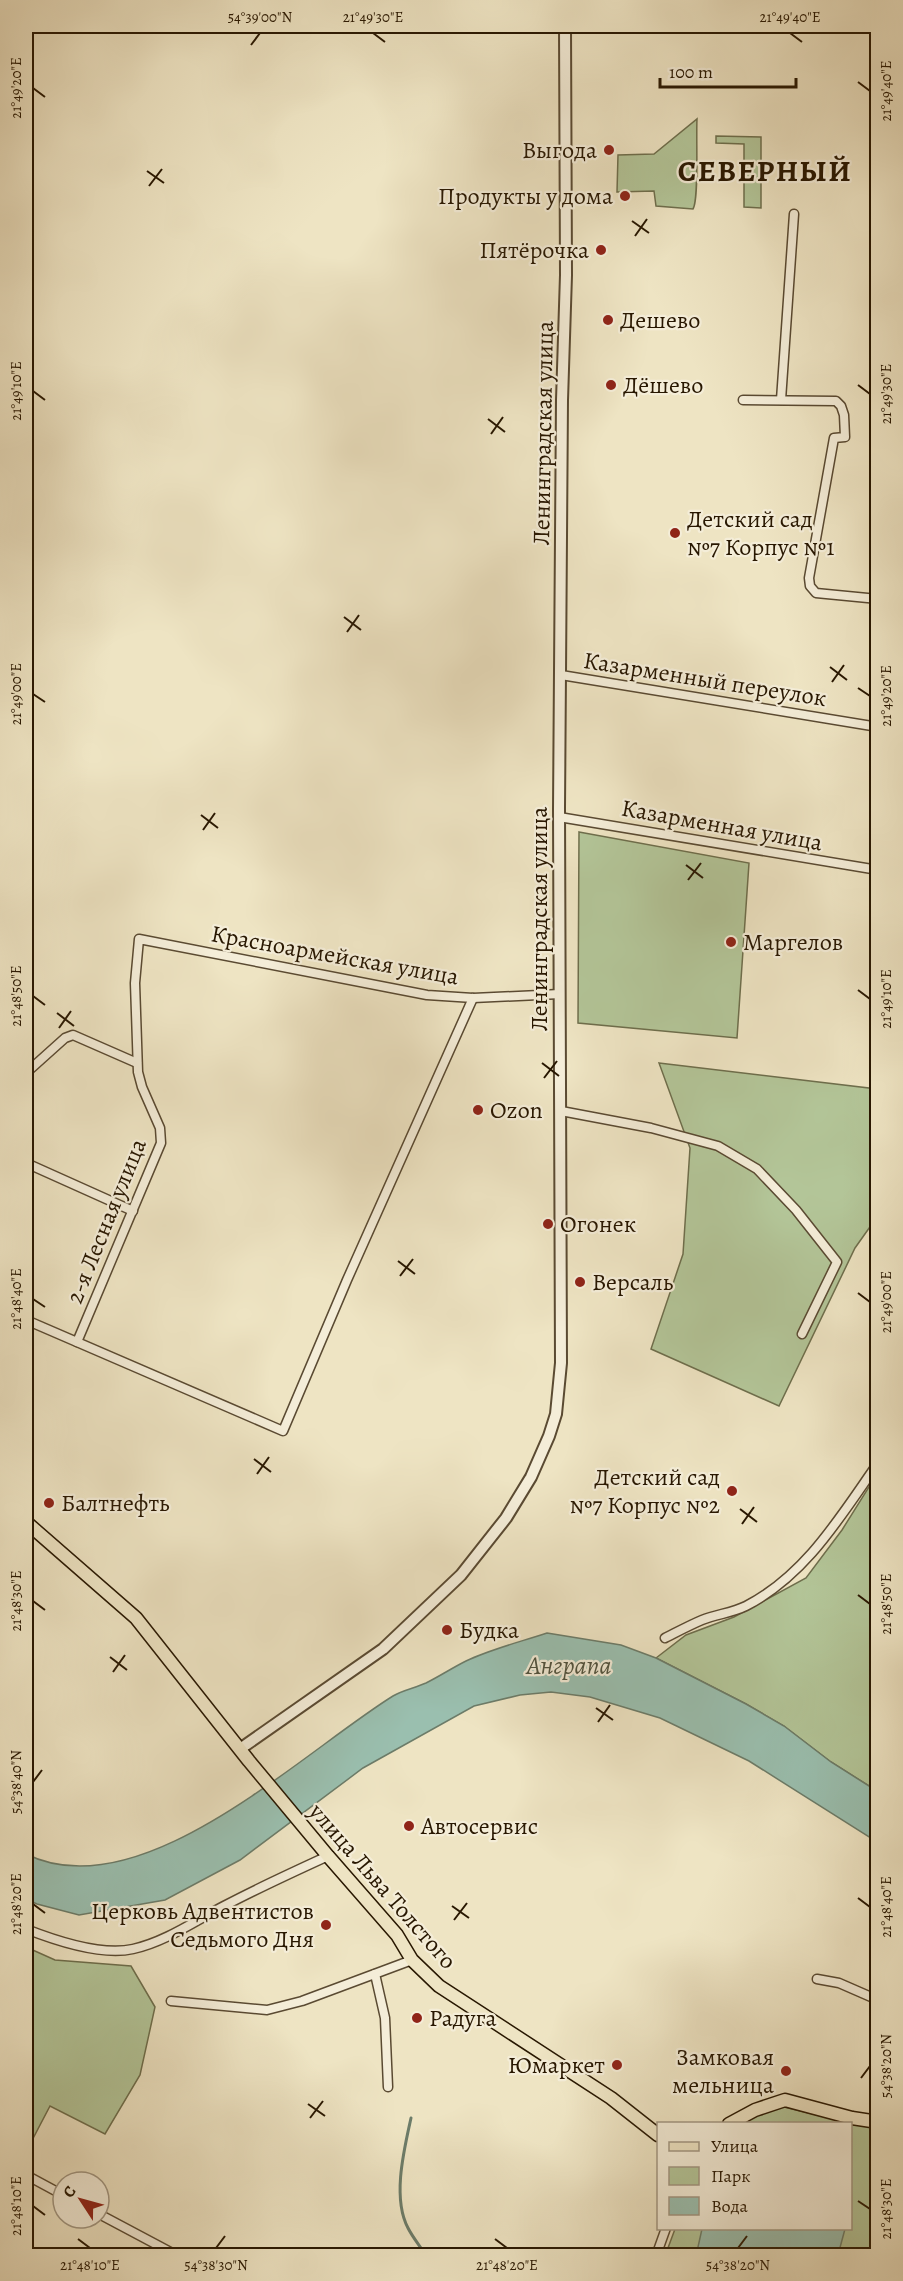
<svg xmlns="http://www.w3.org/2000/svg" width="903" height="2281" font-family="Alegreya,serif">
<rect width="100%" height="100%" fill="#eee4c3"/>
<filter id="stains"><feTurbulence type="fractalNoise" baseFrequency=".00333" numOctaves="4"/><feColorMatrix values="0 0 0 0 .2 0 0 0 0 .09 0 0 0 0 .02 0 0 0 .5 -.17"/></filter>
<radialGradient id="worn" r=".72"><stop offset=".6" stop-color="#630" stop-opacity="0"/><stop offset="1" stop-color="#630" stop-opacity=".3"/></radialGradient>
<g fill="#b3c598" stroke="#6e6e4c" stroke-width="1.5">
<path d="M697,119C696,137 699,200 693,209L656,206L654,191L617,192L618,155L654,154Z"/>
<polygon points="716,136 761,137 761,208 744,207 744,144 716,143"/>
<polygon points="579,832 749,863 737,1038 578,1023"/>
<polygon points="659,1063 877,1089 877,1217 855,1248 779,1406 651,1349 683,1254 690,1148"/>
<polygon points="877,1474 877,1791 831,1762 784,1726 746,1704 656,1658 686,1635 734,1617 806,1578 842,1530"/>
<polygon points="26,1947 55,1960 131,1966 155,2007 140,2075 105,2134 50,2106 28,2148 26,2147"/>
<polygon points="780,2106 850,2123 739,2123 755,2115"/>
<polygon points="850,2124 877,2128 877,2255 665,2256 675,2229 850,2228"/>
</g>
<g fill="#9abfaf" stroke="#6c7c69" stroke-width="1.5">
<path d="M547,1633L621,1645L656,1658L746,1704L784,1726L831,1762L877,1791V1842L749,1761L660,1718L590,1697L551,1692L520,1695L474,1706L363,1768L240,1860L165,1900L79,1915L37,1904L26,1899V1854C140,1911 301,1753 393,1696C403,1690 415,1688 426,1683C440,1676 452,1668 466,1661C491,1649 520,1642 547,1633Z"/>
<polygon points="702,2229 702,2228 845,2229 838,2255 700,2255 698,2247"/>
</g>
<g fill="none" stroke-linecap="round" stroke-linejoin="round">
<path stroke="#6c7c69" stroke-width="3" d="M411,2118C404,2150 392,2198 408,2228C413,2238 421,2247 426,2256"/>
<defs>
<g id="minor">
<polyline points="743,400 836,401 841,406 844,415 845,437 834,438 809,578 810,586 816,593 878,599"/>
<polyline points="781,400 794,214"/>
<polyline points="561,675 878,727"/>
<polyline points="559,817 878,870"/>
<polyline points="26,1073 65,1038 73,1035 137,1063"/>
<polyline points="561,1111 651,1128 718,1146 757,1169 796,1210 837,1262 802,1334"/>
<polyline points="26,1163 133,1211"/>
<polyline points="26,1320 283,1431 347,1280 473,998"/>
<polyline points="77,1342 161,1143 160,1128 142,1087 138,1072 135,983 139,939 427,995 473,998 560,994"/>
<path d="M665,1638C677,1632 690,1625 702,1620C717,1614 732,1613 746,1606C806,1575 840,1517 878,1463"/>
<path d="M26,1929C54,1940 102,1956 133,1949C165,1942 195,1921 224,1906C258,1888 293,1872 328,1856"/>
<polyline points="375,1974 385,2018 388,2087"/>
<polyline points="817,1979 839,1983 878,2000"/>
<polyline points="171,2001 267,2010 302,2001 412,1960"/>
<polyline points="26,2175 63,2195"/>
<polyline points="99,2214 178,2256"/>
<polyline points="656,2256 666,2228"/>
</g>
<polyline id="tertiary" points="240,1749 383,1649 461,1575 506,1518 531,1477 549,1436 556,1414 561,1363 559,809 562,400 566,275 565,26"/>
<g id="primary">
<polyline points="26,1522 136,1618 249,1761 328,1856 397,1935 412,1960 439,1986 611,2098 658,2135"/>
<polyline points="729,2124 755,2110 785,2100 852,2118 878,2122"/>
</g>
</defs>
<use href="#minor" stroke="#5a4a32" stroke-width="11"/>
<use href="#tertiary" stroke="#5a4a32" stroke-width="14"/>
<use href="#primary" stroke="#281701" stroke-width="15"/>
<use href="#minor" stroke="#f4edd8" stroke-width="8"/>
<use href="#tertiary" stroke="#f4edd8" stroke-width="10"/>
<use href="#primary" stroke="#eee4c3" stroke-width="12"/>
</g>
<path fill="none" stroke="#281701" stroke-width="2" d="M373,33L385,42M790,33L802,42M251,45L260,33M858,82L870,91M33,88L45,97M147,171L164,183M149,186L162,169M632,221L649,233M635,236L647,219M858,385L870,394M33,391L45,400M488,419L505,432M491,434L503,417M344,617L361,630M347,632L359,615M830,667L847,680M832,682L844,665M858,688L870,696M33,694L45,702M201,815L218,828M203,830L215,813M686,865L703,878M688,880L701,863M858,990L870,999M33,996L45,1005M57,1013L74,1026M59,1028L71,1011M542,1063L559,1076M544,1078L557,1061M398,1261L415,1274M400,1276L413,1259M858,1293L870,1302M33,1299L45,1307M254,1459L271,1472M257,1474L269,1457M740,1509L757,1522M742,1524L754,1507M858,1595L870,1604M33,1601L45,1610M110,1657L127,1670M113,1672L125,1655M596,1708L613,1720M598,1722L610,1705M33,1782L42,1770M858,1898L870,1907M33,1904L45,1913M452,1906L469,1918M454,1920L467,1903M861,2078L870,2066M308,2104L325,2116M310,2118L323,2101M858,2201L870,2209M33,2206L45,2215M78,2239L90,2248M495,2239L507,2248M216,2248L225,2236M738,2248L747,2236"/>
<g fill="#8f2418" stroke="#f4edd8" stroke-width="2">
<circle cx="609" cy="150" r="6"/>
<circle cx="625" cy="196" r="6"/>
<circle cx="601" cy="250" r="6"/>
<circle cx="608" cy="320" r="6"/>
<circle cx="611" cy="385" r="6"/>
<circle cx="675" cy="533" r="6"/>
<circle cx="731" cy="942" r="6"/>
<circle cx="478" cy="1110" r="6"/>
<circle cx="548" cy="1224" r="6"/>
<circle cx="580" cy="1282" r="6"/>
<circle cx="732" cy="1491" r="6"/>
<circle cx="49" cy="1503" r="6"/>
<circle cx="447" cy="1630" r="6"/>
<circle cx="409" cy="1826" r="6"/>
<circle cx="326" cy="1925" r="6"/>
<circle cx="417" cy="2018" r="6"/>
<circle cx="617" cy="2065" r="6"/>
<circle cx="786" cy="2071" r="6"/>
</g>
<g text-anchor="middle" dominant-baseline="central" stroke-width="4.5" stroke-linejoin="round" paint-order="stroke">
<g font-size="24" fill="#281701" stroke="#f4edd8" text-anchor="start">
<text x="597" y="150" text-anchor="end">Выгода</text>
<text x="613" y="196" text-anchor="end">Продукты у дома</text>
<text x="589" y="250" text-anchor="end">Пятёрочка</text>
<text x="620" y="320">Дешево</text>
<text x="623" y="385">Дёшево</text>
<text x="687" y="519">Детский сад<tspan x="687" dy="28">№7 Корпус №1</tspan></text>
<text x="743" y="942">Маргелов</text>
<text x="490" y="1110">Ozon</text>
<text x="560" y="1224">Огонек</text>
<text x="592" y="1282">Версаль</text>
<text x="720" y="1477" text-anchor="end">Детский сад<tspan x="720" dy="28">№7 Корпус №2</tspan></text>
<text x="61" y="1503">Балтнефть</text>
<text x="459" y="1630">Будка</text>
<text x="421" y="1826">Автосервис</text>
<text x="314" y="1911" text-anchor="end">Церковь Адвентистов<tspan x="314" dy="28">Седьмого Дня</tspan></text>
<text x="429" y="2018">Радуга</text>
<text x="774" y="2057" text-anchor="end">Замковая<tspan x="774" dy="28">мельница</tspan></text>
<text x="605" y="2065" text-anchor="end">Юмаркет</text>
</g>
<g font-size="24" fill="#281701" stroke="#f4edd8">
<text transform="translate(543 433) rotate(-89)">Ленинградская улица</text>
<text transform="translate(705 679) rotate(9)">Казарменный переулок</text>
<text transform="translate(722 825) rotate(10)">Казарменная улица</text>
<text transform="translate(539 919) rotate(-90)">Ленинградская улица</text>
<text transform="translate(335 955) rotate(10)">Красноармейская улица</text>
<text transform="translate(106 1221) rotate(-68)">2-я Лесная улица</text>
<text transform="translate(383 1886) rotate(49)">улица Льва Толстого</text>
</g>
<g font-size="26" font-style="italic" fill="#50523e" stroke="#f4edd8">
<text x="569" y="1665">Анграпа</text>
</g>
<g font-size="30" font-weight="bold" letter-spacing="1.5" fill="#281701" stroke="#f4edd8">
<text x="765" y="171">СЕВЕРНЫЙ</text>
</g>
</g>
<rect width="903" height="2281" fill="none" stroke="#eee4c3" stroke-width="66"/>
<rect x="657" y="2122" width="195" height="108" fill="#f4edd8" stroke="#a29782" stroke-width="1.5"/>
<rect x="669" y="2142" width="30" height="9" fill="#eee4c3" stroke="#a29782" stroke-width="1.5"/>
<text x="711" y="2152" font-size="18" fill="#281701">Улица</text>
<rect x="669" y="2167" width="30" height="18" fill="#b3c598" stroke="#a29782" stroke-width="1.5"/>
<text x="711" y="2182" font-size="18" fill="#281701">Парк</text>
<rect x="669" y="2197" width="30" height="18" fill="#9abfaf" stroke="#a29782" stroke-width="1.5"/>
<text x="711" y="2212" font-size="18" fill="#281701">Вода</text>
<g transform="translate(81 2200) rotate(306)"><circle r="28" fill="#f4edd8" stroke="#a29782" stroke-width="1.5"/>
<path d="M0-4.5L10 22L0 15L-10 22Z" fill="#8f2418"/>
<text y="-9" font-size="16" font-weight="bold" text-anchor="middle" fill="#281701">С</text>
</g>
<path d="M660 78v9h136v-9" fill="none" stroke="#281701" stroke-width="3"/>
<text x="669" y="78" font-size="18" fill="#281701" stroke="#f4edd8" stroke-width="4.5" paint-order="stroke">100 m</text>
<rect x="33" y="33" width="837" height="2215" fill="none" stroke="#281701" stroke-width="2"/>
<g font-size="15" text-anchor="middle" fill="#281701">
<text x="260" y="22">54°39'00"N</text>
<text x="373" y="22">21°49'30"E</text>
<text x="790" y="22">21°49'40"E</text>
<text transform="translate(16 88) rotate(-90)" y="5">21°49'20"E</text>
<text transform="translate(886 91) rotate(-90)" y="5">21°49'40"E</text>
<text transform="translate(16 391) rotate(-90)" y="5">21°49'10"E</text>
<text transform="translate(886 394) rotate(-90)" y="5">21°49'30"E</text>
<text transform="translate(16 694) rotate(-90)" y="5">21°49'00"E</text>
<text transform="translate(886 696) rotate(-90)" y="5">21°49'20"E</text>
<text transform="translate(16 996) rotate(-90)" y="5">21°48'50"E</text>
<text transform="translate(886 999) rotate(-90)" y="5">21°49'10"E</text>
<text transform="translate(16 1299) rotate(-90)" y="5">21°48'40"E</text>
<text transform="translate(886 1302) rotate(-90)" y="5">21°49'00"E</text>
<text transform="translate(16 1601) rotate(-90)" y="5">21°48'30"E</text>
<text transform="translate(886 1604) rotate(-90)" y="5">21°48'50"E</text>
<text transform="translate(16 1782) rotate(-90)" y="5">54°38'40"N</text>
<text transform="translate(16 1904) rotate(-90)" y="5">21°48'20"E</text>
<text transform="translate(886 1907) rotate(-90)" y="5">21°48'40"E</text>
<text transform="translate(886 2066) rotate(-90)" y="5">54°38'20"N</text>
<text transform="translate(16 2206) rotate(-90)" y="5">21°48'10"E</text>
<text transform="translate(886 2209) rotate(-90)" y="5">21°48'30"E</text>
<text x="90" y="2270">21°48'10"E</text>
<text x="216" y="2270">54°38'30"N</text>
<text x="507" y="2270">21°48'20"E</text>
<text x="738" y="2270">54°38'20"N</text>
</g>
<rect width="100%" height="100%" filter="url(#stains)"/>
<rect width="100%" height="100%" fill="url(#worn)"/>
</svg>
